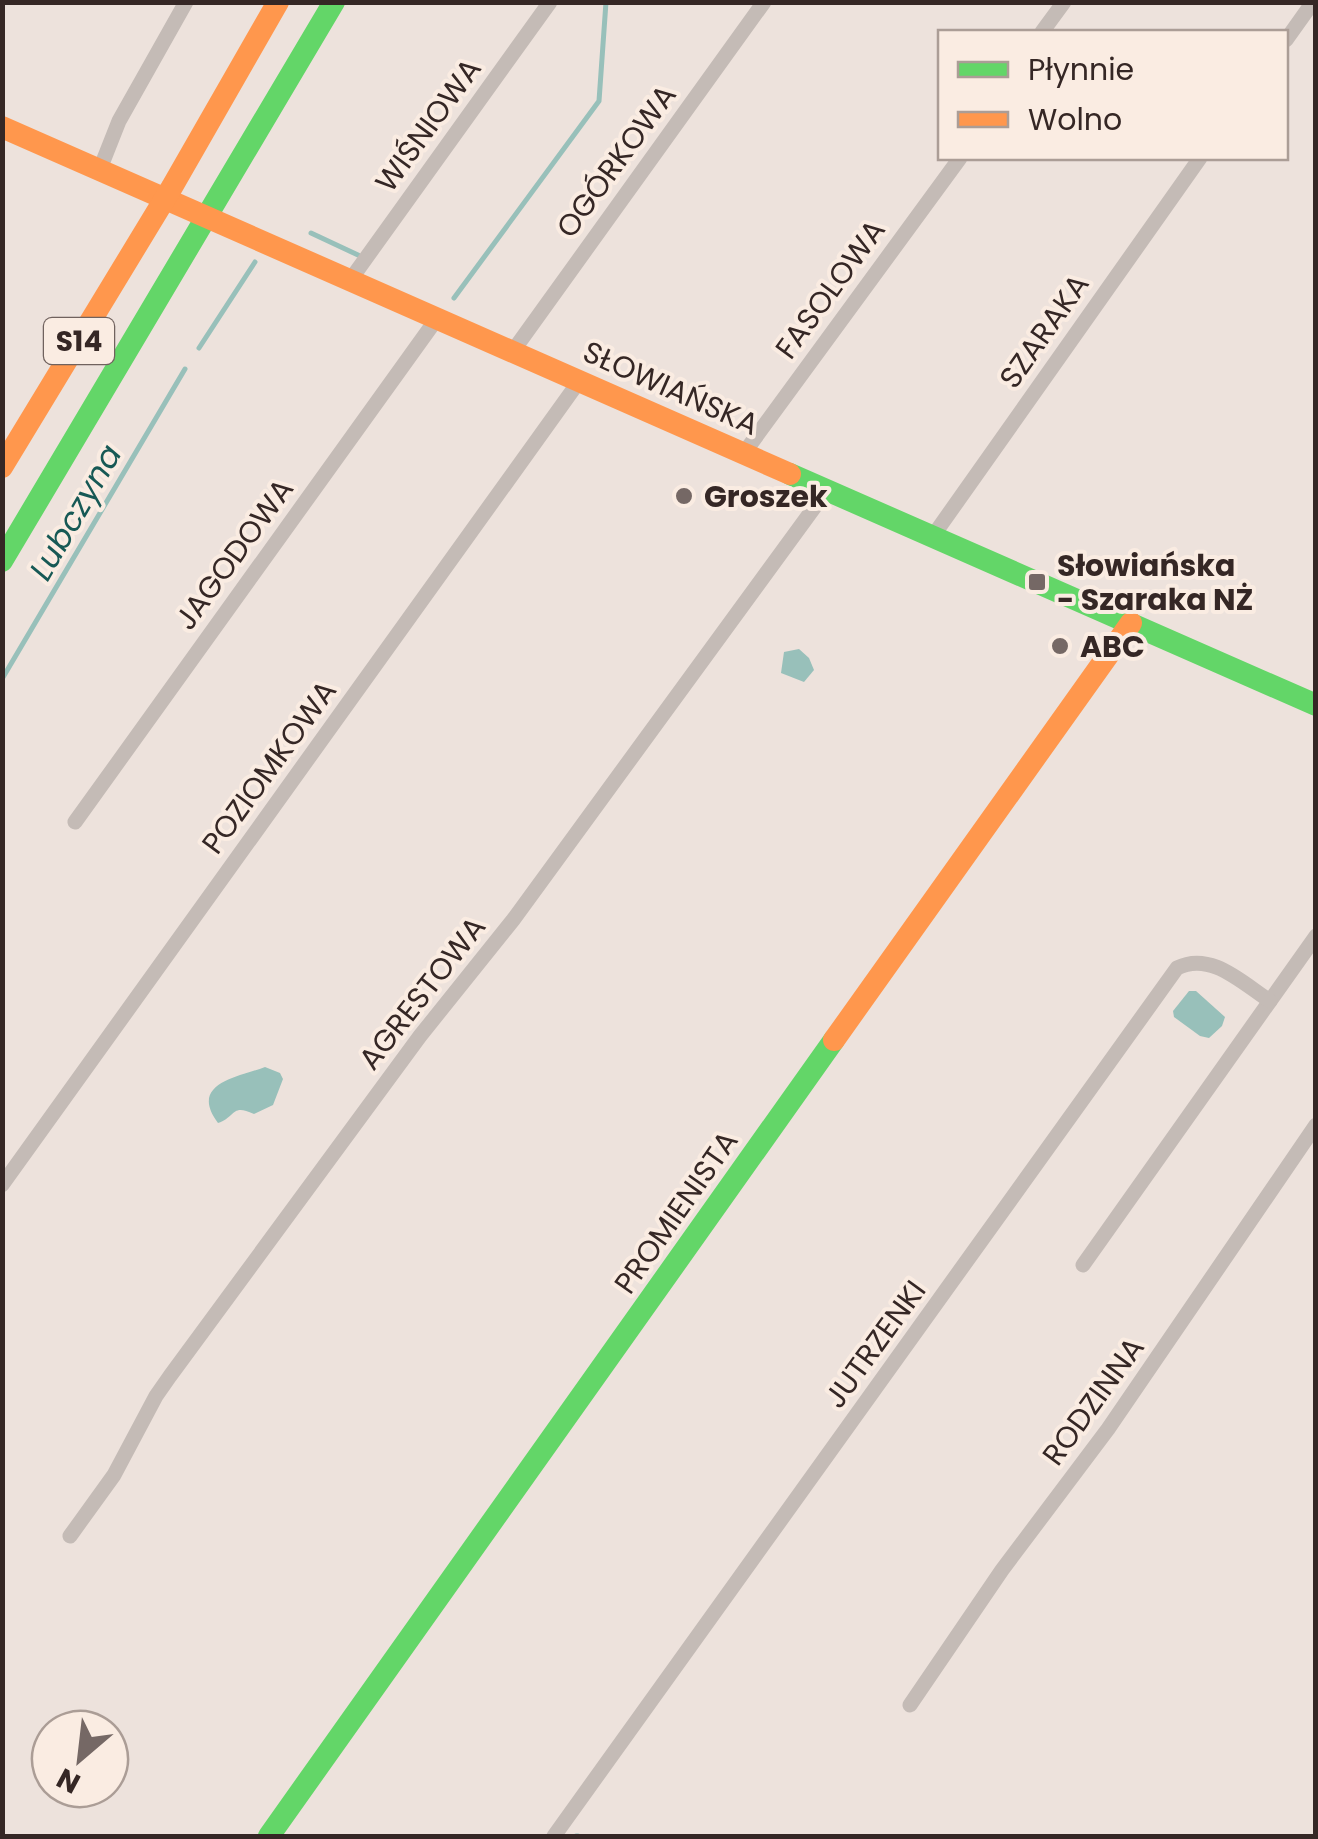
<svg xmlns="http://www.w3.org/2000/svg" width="1318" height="1839" font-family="Poppins,sans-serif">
<rect width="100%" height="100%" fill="#ede2dc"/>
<g fill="#98c0ba">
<polygon points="799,649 809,658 814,670 804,682 781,673 784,652"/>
<polygon points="1189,991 1196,991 1225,1017 1222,1026 1209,1038 1200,1036 1174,1017 1173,1011"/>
<path d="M265,1067L280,1073L283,1079L273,1105L254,1114C231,1103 236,1117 218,1123C188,1083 239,1077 265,1067Z"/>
</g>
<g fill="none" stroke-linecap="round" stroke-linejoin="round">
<g stroke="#98c0ba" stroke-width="5">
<polyline points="311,233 358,255"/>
<polyline points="454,298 599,101 606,2"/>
<polyline points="199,348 255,262"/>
<polyline points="2,679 185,369"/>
<polyline points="576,1836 578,1836"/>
</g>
<g stroke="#c4bbb6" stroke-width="15">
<polyline points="1042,32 1064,2"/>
<polyline points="1286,40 1313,2"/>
<polyline points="100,169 119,121 186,2"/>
<polyline points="351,279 550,2"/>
<polyline points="513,351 764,2"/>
<polyline points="744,453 960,158"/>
<polyline points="933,536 1200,158"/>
<polyline points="75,822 438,317"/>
<polyline points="2,1185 580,380"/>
<polyline points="1083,1265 1316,936"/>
<polyline points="70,1536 114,1475 156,1396 170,1376 420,1036 513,920 827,490"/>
<polyline points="910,1705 1002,1570 1108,1429 1316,1125"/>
<path d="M554,1836L1177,968C1211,951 1242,983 1270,1001"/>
</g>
<g stroke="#63d668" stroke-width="22">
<polyline points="790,474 1316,705"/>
<polyline points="2,561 334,2"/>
<polyline points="269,1836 834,1040"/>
</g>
<g stroke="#ff974d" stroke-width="22">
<polyline points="2,127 790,474"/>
<polyline points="2,467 172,187 278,2"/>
<polyline points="834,1040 1131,623"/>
</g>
</g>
<g fill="#756865" stroke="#faece2" stroke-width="4">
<circle cx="684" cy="496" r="10"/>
<rect x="1027" y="572" width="20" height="20" rx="5"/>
<circle cx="1060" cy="646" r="10"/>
</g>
<g text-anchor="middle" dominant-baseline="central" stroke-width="8" stroke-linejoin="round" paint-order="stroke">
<rect fill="#faece2" stroke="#70625e" stroke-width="2.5" x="44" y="318" width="70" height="46" rx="8"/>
<g font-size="28" font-weight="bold" fill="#352725">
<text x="79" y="341">S14</text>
</g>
<g font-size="30" fill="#352725" stroke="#faece2">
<text transform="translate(428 125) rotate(-54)">WIŚNIOWA</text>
<text transform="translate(616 161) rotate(-54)">OGÓRKOWA</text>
<text transform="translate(830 289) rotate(-54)">FASOLOWA</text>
<text transform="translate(1044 331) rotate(-55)">SZARAKA</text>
<text transform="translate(671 388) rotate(24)">SŁOWIAŃSKA</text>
<text transform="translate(234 554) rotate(-54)">JAGODOWA</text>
<text transform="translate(269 767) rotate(-54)">POZIOMKOWA</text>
<text transform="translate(422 993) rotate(-52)">AGRESTOWA</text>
<text transform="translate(676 1212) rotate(-55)">PROMIENISTA</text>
<text transform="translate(875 1344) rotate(-54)">JUTRZENKI</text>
<text transform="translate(1093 1401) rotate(-54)">RODZINNA</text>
</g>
<g font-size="30" font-weight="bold" fill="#352725" stroke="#faece2" text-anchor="start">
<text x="704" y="496">Groszek</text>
<text x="1057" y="565">Słowiańska<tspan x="1057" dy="34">- Szaraka NŻ</tspan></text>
<text x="1080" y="646">ABC</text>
</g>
<g font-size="32" font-style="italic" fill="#175955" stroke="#faece2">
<text transform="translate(75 512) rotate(-60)">Lubczyna</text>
</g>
</g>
<rect width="1318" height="1839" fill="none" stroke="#352725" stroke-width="10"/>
<rect x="938" y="30" width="350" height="130" fill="#faece2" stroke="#ab9d96" stroke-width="2.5"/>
<rect x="958" y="62" width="50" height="15" fill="#63d668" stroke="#ab9d96" stroke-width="2.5"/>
<text x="1028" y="80" font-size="30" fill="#352725">Płynnie</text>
<rect x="958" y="112" width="50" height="15" fill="#ff974d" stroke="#ab9d96" stroke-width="2.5"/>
<text x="1028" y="130" font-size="30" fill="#352725">Wolno</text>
<g transform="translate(80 1759) rotate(208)"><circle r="48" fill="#faece2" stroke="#ab9d96" stroke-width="2.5"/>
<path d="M0-8L18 38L0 25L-18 38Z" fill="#756865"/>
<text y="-15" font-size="28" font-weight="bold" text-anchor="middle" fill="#352725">N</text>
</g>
</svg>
